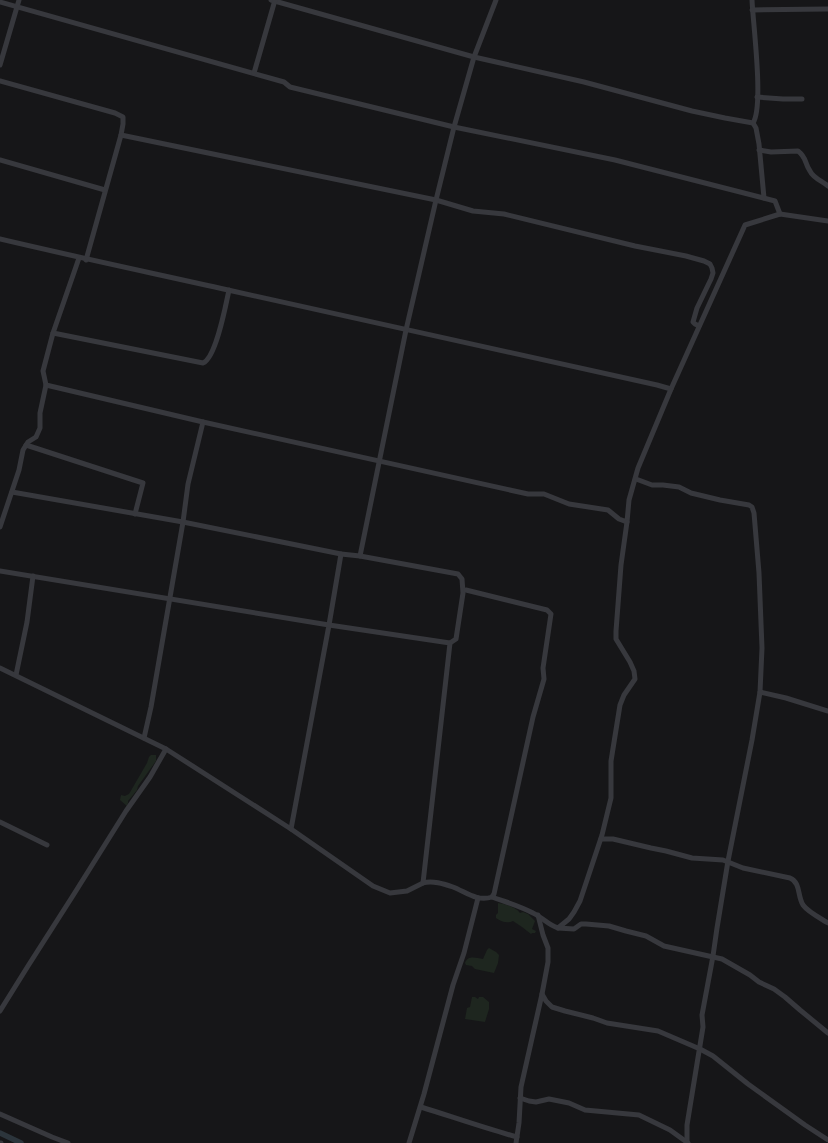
<svg xmlns="http://www.w3.org/2000/svg" width="828" height="1143" font-family="'Fira Sans',sans-serif">
<rect width="100%" height="100%" fill="#161618"/>
<g fill="#1e261f">
<polygon points="151,755 156,755 156,761 138,786 137,790 128,801 128,803 127,806 120,800 121,795 125,796 129,794 147,763 149,757"/>
<path d="M498,903C505,904 516,907 520,913L523,912L528,914L535,921L532,929L536,931L535,933H532L531,934L522,927L513,921C507,924 500,921 496,918V915L498,913Z"/>
<path d="M489,948L496,952L499,955L498,963L494,973L475,969L472,966L466,965L465,963C468,955 476,958 483,959L487,950Z"/>
<polygon points="472,997 475,997 478,999 479,997 483,997 489,1002 489,1009 485,1022 465,1019 467,1008 470,1007"/>
</g>
<g fill="none" stroke-linecap="round" stroke-linejoin="round">
<polyline stroke="#2c353c" stroke-width="5.5" points="0,1133 21,1143"/>
<g stroke="#37383d" stroke-width="5">
<polyline points="271,0 474,57 584,82 692,111 725,118 753,123"/>
<path d="M752,0C753,24 764,106 753,123L756,128L759,144L764,198"/>
<polyline points="0,2 284,82 290,87 454,127 615,160 775,201 780,214"/>
<polyline points="752,10 828,9"/>
<polyline points="0,65 19,0"/>
<polyline points="254,73 275,0"/>
<polyline points="0,81 115,113 123,117 123,124 121,135 86,260"/>
<polyline points="757,97 783,99 802,99"/>
<polyline points="121,135 436,200 473,211 504,214 635,246 686,256 704,261 710,264 712,268 713,273 711,279 697,308 693,322 695,324 699,326"/>
<path d="M759,150L771,152L798,151C807,158 804,162 810,171C813,178 822,181 828,186"/>
<polyline points="0,160 105,190"/>
<path d="M0,239C76,257 152,273 228,290C371,322 514,354 657,385L671,389"/>
<polyline points="79,258 53,333 43,371 46,385 203,422 528,494 544,494 569,504 608,510 619,519 627,522 629,500 638,468 671,389 745,225 780,214 828,221"/>
<path d="M53,333L203,363C216,358 226,304 229,290"/>
<polyline points="26,445 143,483 135,514"/>
<polyline points="636,479 652,485 663,485 679,487 691,493 720,500 749,505 752,507 754,513 759,573 762,648 760,692 752,740 728,861 717,928 713,956 702,1015 703,1027 687,1125 687,1143"/>
<polyline points="12,492 183,522 341,554"/>
<polyline points="0,527 19,470 23,450 28,442 36,437 40,428 40,413 46,385"/>
<polyline points="360,556 458,574 462,579 463,593 456,639 450,643"/>
<polyline points="0,571 329,625 291,829"/>
<polyline points="0,668 166,749 291,829 373,886 390,893 407,891 423,883 450,643 329,625 341,554 360,556 406,330 436,200 454,127 474,57 496,0"/>
<polyline points="16,675 27,622 33,576"/>
<polyline points="760,692 786,698 828,711"/>
<polyline points="144,738 151,707 183,522 188,484 203,422"/>
<polyline points="0,822 47,845"/>
<path d="M601,839H613L651,848L666,851L692,858L723,860L743,868L790,878C801,883 797,895 803,905C808,912 820,918 828,923"/>
<path d="M423,883C432,880 444,884 453,887C466,892 477,902 492,897L494,894L533,717L544,679L543,668L551,614L547,610L466,590"/>
<path d="M492,897C506,902 520,906 533,913C542,917 548,925 558,928L569,919L574,912L580,901L602,835L611,798V761L620,705L624,695L635,679L634,671L630,662L616,639V631L621,565L627,522"/>
<polyline points="558,928 574,929 581,924 586,924 609,926 626,931 646,936 664,946 722,959 750,975 759,982 774,989 785,997 800,1010 828,1033"/>
<polyline points="542,994 546,1001 552,1007 565,1011 593,1018 607,1023 658,1031 700,1049 713,1056 748,1084 805,1125 828,1140"/>
<polyline points="0,1011 28,966 74,894 126,811 150,777 166,749"/>
<polyline points="520,1098 529,1101 536,1102 549,1099 569,1103 585,1110 639,1115 670,1130 688,1143"/>
<path d="M421,1107C453,1117 484,1128 517,1137"/>
<polyline points="0,1114 52,1137 68,1143"/>
<polyline points="0,1143 1,1143"/>
<polyline points="409,1143 424,1094 453,985 464,953 478,898"/>
<polyline points="516,1143 519,1123 521,1087 542,994 548,962 548,948 543,935 538,915"/>
</g>
</g>
</svg>
